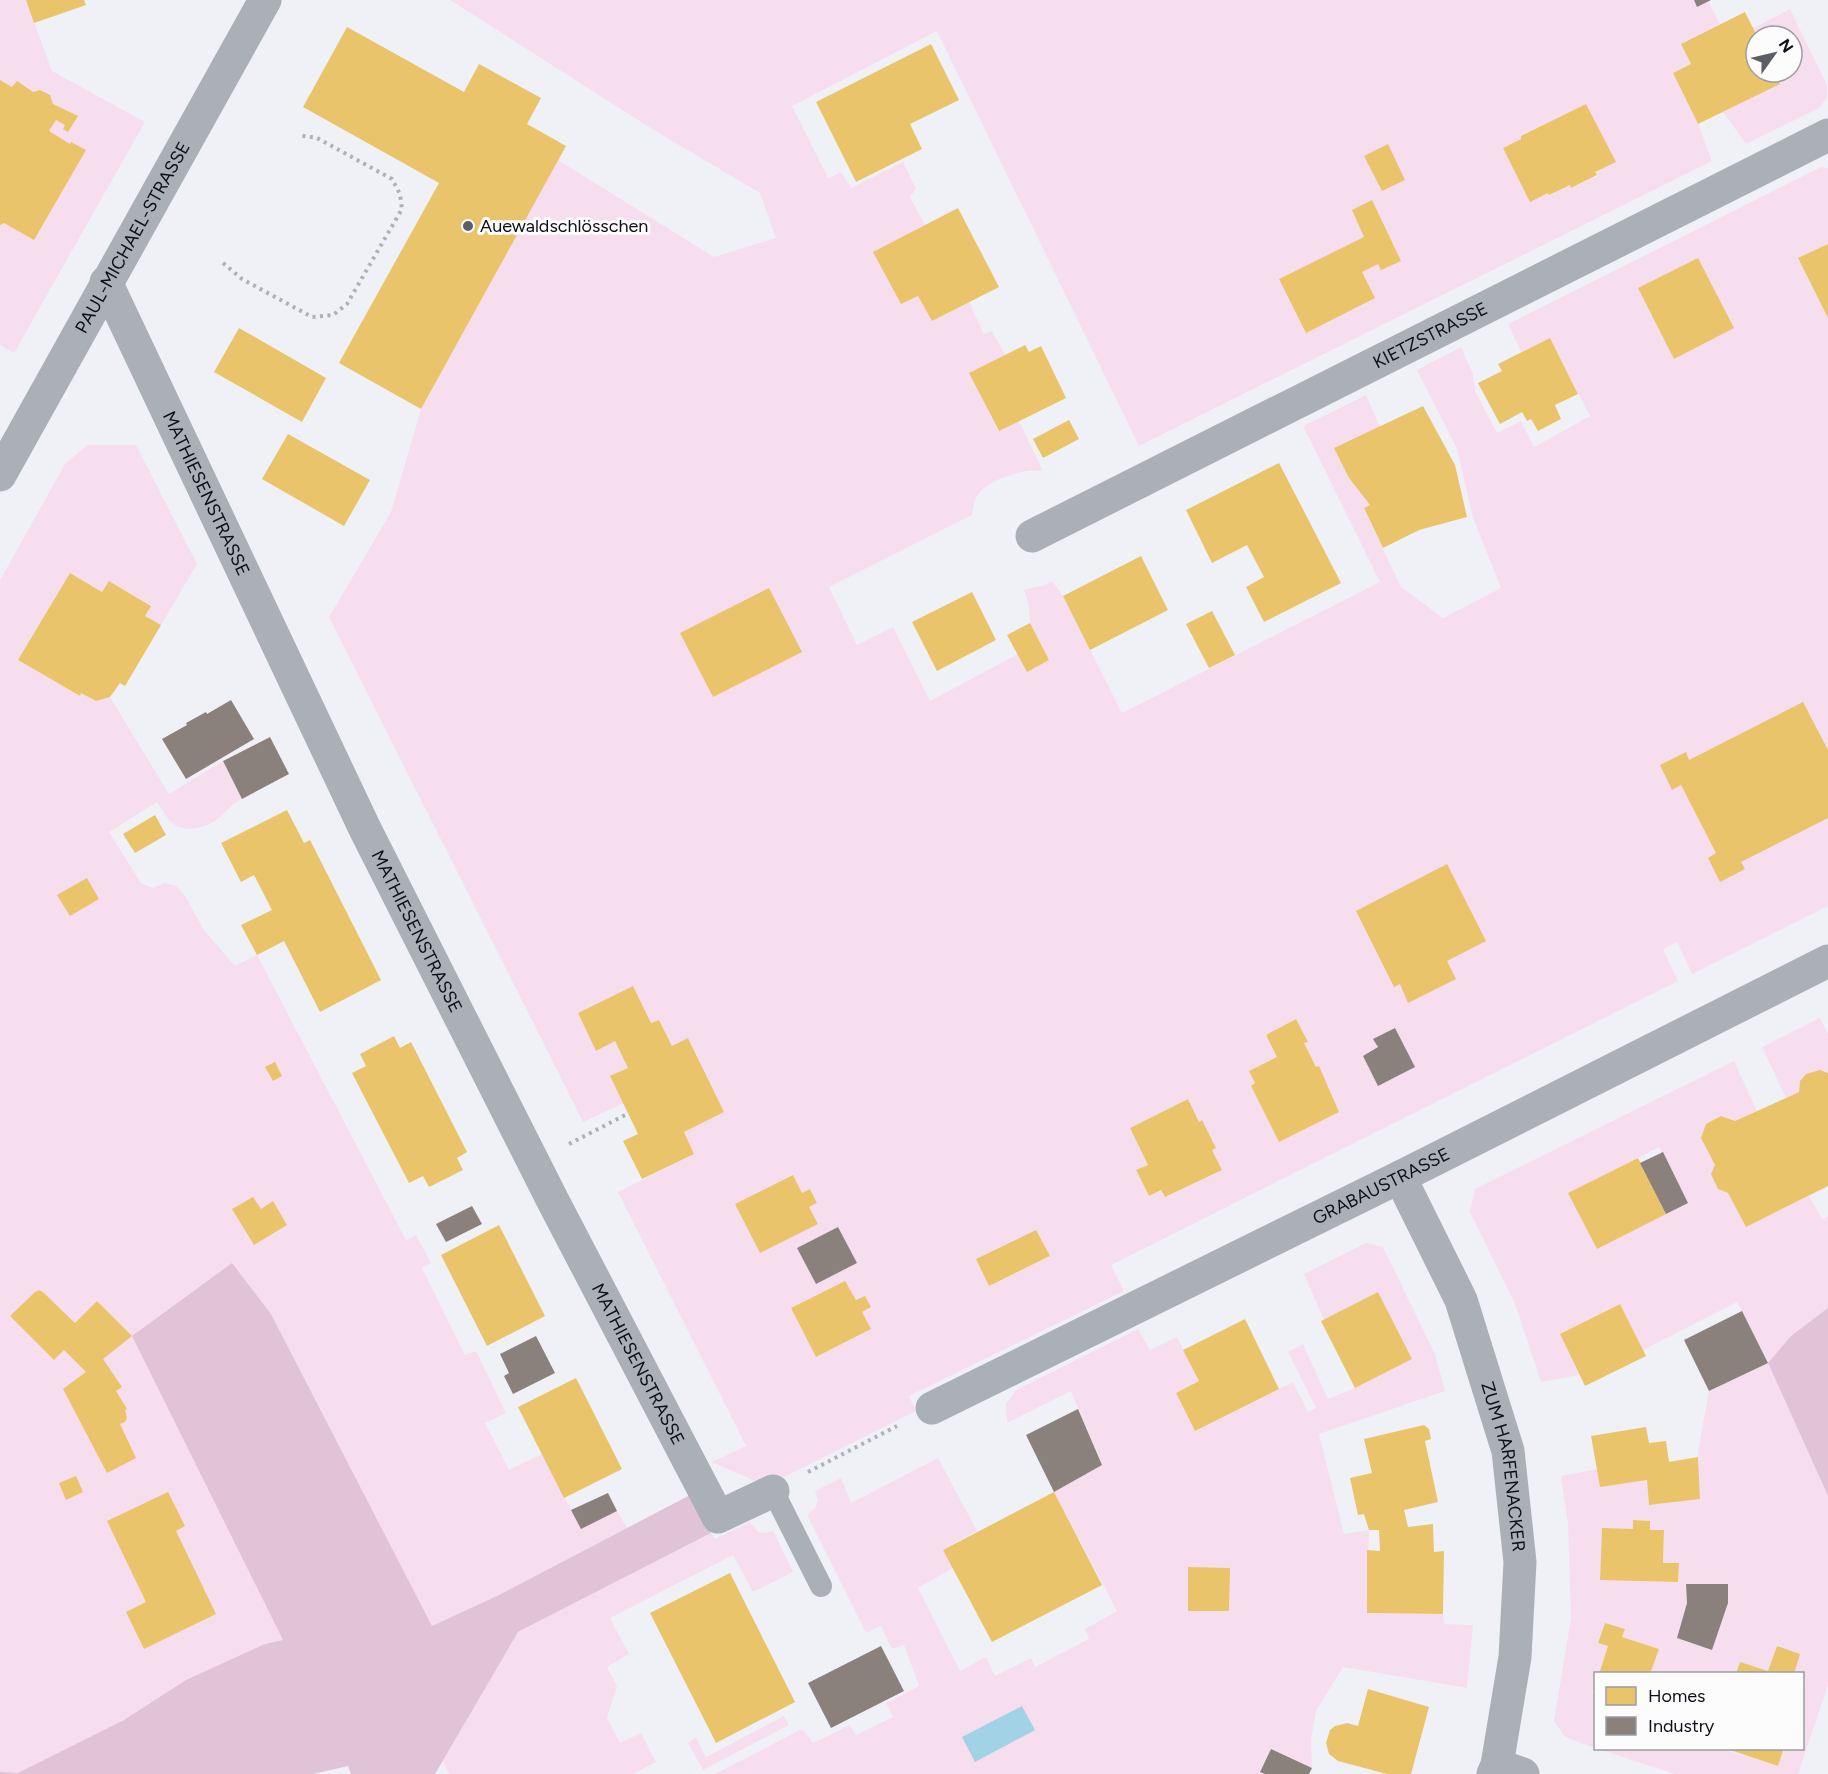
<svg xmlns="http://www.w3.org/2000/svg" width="1828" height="1774" font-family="Figtree,sans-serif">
<rect width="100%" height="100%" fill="#f0f1f7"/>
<g fill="#f7deef" fill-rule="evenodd">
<polygon points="0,0 26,0 52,71 145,122 14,353 0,345"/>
<path d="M450,0H1694L1697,7L1708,1L1720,24L1681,44L1691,64L1673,73L1698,124L1712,161L1139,446L937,31L792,106L828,178L841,172L851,188L903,162L916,189L910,197L925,225L874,253L901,304L918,296L932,321L969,302L984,334L992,331L1005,355L970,373L998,431L1019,421L1043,471C1024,468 988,479 977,496C974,501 973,509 972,515L829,587L857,645L893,627L930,701L1018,654L1027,671L1049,660L1030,623L1029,605L1024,590L1044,585L1052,581L1063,596L1122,713L1380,582L1303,426L1366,395L1380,427L1335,449L1349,478L1370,505L1364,509L1401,587L1443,618L1501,588L1473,518L1457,449L1417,370L1461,347L1473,374L1475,391L1497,433L1521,421L1534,447L1590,416L1550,338L1521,352L1508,324L1821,167L1828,168V244L1798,259L1828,318V906L1692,974L1677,942L1663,949L1678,981L1111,1265L1124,1291L909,1396L916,1411L766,1486L712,1462L746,1446L618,1192L694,1154L684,1132L724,1112L689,1039L672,1046L659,1020L651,1023L633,986L578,1013L596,1051L615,1041L628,1068L610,1077L624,1103L583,1122L329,617L391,512L421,409L558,160L714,257L776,238L760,193L652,129ZM1586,104L1615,162L1595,172L1597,176L1572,188L1570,185L1550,195L1503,148L1521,139V136ZM1296,1019L1307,1042L1304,1043L1316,1067H1319L1339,1112L1279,1142L1251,1086L1255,1083L1249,1071L1277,1057L1266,1035ZM1188,1099L1199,1122L1202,1121L1216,1147L1212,1150L1222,1170L1165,1197L1161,1190L1149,1196L1136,1171L1148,1165L1130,1128ZM792,1175L802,1193L811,1190L817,1203L809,1207L818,1224L760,1253L736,1204ZM838,1227L857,1263L816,1283L797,1248ZM1036,1230L1049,1257L989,1286L976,1259ZM845,1281L856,1300L865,1296L871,1307L862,1312L871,1329L816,1357L791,1308Z"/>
<polygon points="1790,9 1827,85 1827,98 1819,108 1746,144 1723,112 1780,84 1775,72 1792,72 1792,36 1757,36 1753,28"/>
<path d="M87,445H136L197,564L161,625L145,616L151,605L109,581L102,592L70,573L18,660L79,696L81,693L96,701L110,697L169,794L223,761L242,799C232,804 228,809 220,817C208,827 190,833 175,825C168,821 162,809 157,802L109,832L141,883L152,888L165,883L176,886L184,894L204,930L235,966L257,955L406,1240L416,1235L431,1263L422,1268L465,1355L476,1351L506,1413L485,1423L509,1470L542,1454L581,1528L617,1511L627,1528L499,1595L432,1627L271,1314L231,1264L294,1658L70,1774H0V580L65,464ZM39,1290L44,1293L75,1323L97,1301L132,1336L85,1371L64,1350L54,1360L10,1316L35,1292Z"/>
<path d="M1820,1018L1828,1034V1072C1813,1070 1798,1072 1799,1092L1786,1098L1762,1047Z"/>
<path d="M1734,1061L1757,1111L1735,1121L1721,1116L1706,1124L1701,1138L1715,1165L1712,1174L1718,1189L1728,1193L1746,1227L1809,1196L1822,1219L1828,1216V1330L1768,1363L1828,1496V1685L1798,1774H1675L1598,1749H1723L1778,1766L1784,1749L1802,1748L1803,1694L1806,1684L1803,1682L1802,1674L1794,1673L1800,1654L1777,1646L1768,1671L1740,1662L1736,1673H1650L1659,1649L1622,1637L1625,1629L1605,1623L1598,1643L1608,1646L1599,1673L1596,1674L1595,1683L1592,1694L1595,1695V1748L1565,1737L1554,1721L1571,1618L1568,1524L1561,1476L1597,1469L1600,1487L1647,1480L1649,1505L1700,1499L1698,1452L1709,1391L1768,1362L1737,1302L1643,1350L1619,1304L1560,1334L1579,1375L1541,1382L1515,1304L1470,1212L1475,1189ZM1659,1147L1687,1202L1597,1249L1569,1193ZM1634,1520L1650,1521V1530L1664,1531L1663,1563L1679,1564L1678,1582L1600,1579L1602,1529H1633ZM1687,1584H1728V1603L1712,1650L1677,1638L1687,1603Z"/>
<polygon points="1366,1243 1383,1247 1435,1354 1445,1391 1319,1434 1344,1534 1369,1530 1367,1613 1443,1614 1444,1624 1473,1625 1467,1688 1343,1667 1316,1711 1311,1740 1312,1768 1271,1749 1260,1771 1264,1774 715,1774 800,1730 804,1731 813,1743 850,1725 856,1735 893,1717 886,1703 919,1686 904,1645 892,1649 881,1626 866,1633 807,1515 815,1508 818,1500 815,1491 841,1478 851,1503 938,1458 977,1531 944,1549 953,1568 918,1588 960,1671 986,1657 995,1676 1031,1658 1035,1667 1089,1639 1085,1629 1117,1611 1054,1492 1102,1465 1071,1391 1007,1423 1006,1404 1016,1390 1138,1329 1150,1350 1177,1337 1199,1381 1176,1393 1195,1431 1293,1382 1308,1412 1316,1408 1288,1352 1303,1344 1328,1399 1355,1388 1412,1359 1378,1292 1324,1320 1304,1274"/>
<polygon points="750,1522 758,1532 765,1533 773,1531 793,1572 753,1592 733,1555 610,1618 629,1654 607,1667 617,1686 607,1718 620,1743 641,1733 656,1762 633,1774 449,1774 408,1689 711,1533 715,1539"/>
<polygon points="784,1716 789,1725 703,1770 688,1743 696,1738 706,1757"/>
</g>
<g fill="#e1c3d7">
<polygon points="232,1263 271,1314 432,1626 499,1595 692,1494 711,1533 518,1632 435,1774 351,1774 348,1766 313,1774 0,1774 0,1772 18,1773 124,1720 186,1680 265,1644 283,1640 132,1336"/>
<polygon points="1828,1308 1828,1496 1768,1363 1791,1336"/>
</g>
<polygon fill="#a2d2e6" points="1022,1706 1035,1730 975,1762 962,1737"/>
<g fill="#e9c46a">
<polygon points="26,0 84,0 86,5 34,23"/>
<polygon points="1745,12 1757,36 1756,72 1775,72 1780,84 1698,124 1673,73 1691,64 1681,44"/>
<polygon points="347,27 464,92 479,64 541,98 527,124 566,146 421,409 339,363 439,183 303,107"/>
<polygon points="931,44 959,100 910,124 922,149 856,182 816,102"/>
<polygon points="0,80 12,87 17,81 33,92 40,90 50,95 53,104 78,116 68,132 63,129 65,125 56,120 49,131 70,144 71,142 86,150 34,240 4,223 0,225"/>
<polygon points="1586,104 1616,162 1595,172 1597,175 1571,188 1570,185 1549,195 1548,193 1530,202 1503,148 1521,139 1521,136"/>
<polygon points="1388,144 1405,180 1382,191 1364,156"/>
<polygon points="1372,200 1401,261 1381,270 1378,264 1362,272 1375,298 1306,333 1279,279 1364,237 1352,210"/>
<polygon points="958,208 999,287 932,321 918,296 901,304 873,252"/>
<polygon points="1828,244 1828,318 1798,258"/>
<polygon points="1698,258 1734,328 1674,359 1638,288"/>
<polygon points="239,328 326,378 302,422 214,372"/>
<polygon points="1550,338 1578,394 1555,405 1561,419 1538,431 1531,419 1527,421 1522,412 1500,424 1478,383 1502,371 1498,364"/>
<polygon points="1025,345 1029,352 1041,346 1066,398 999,431 969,373"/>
<polygon points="1423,406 1455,465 1467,517 1419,530 1383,548 1364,508 1370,505 1349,478 1334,448"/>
<polygon points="1069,420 1079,439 1043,458 1033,439"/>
<polygon points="288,434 370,480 344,526 262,479"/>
<polygon points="1279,463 1341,583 1264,622 1246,587 1264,577 1247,545 1212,563 1186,510"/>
<polygon points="1141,556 1168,610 1090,650 1063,596"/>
<polygon points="70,573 102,592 109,581 151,606 145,616 161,625 125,686 120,683 110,697 96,701 81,693 80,696 18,660"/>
<polygon points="769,588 802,652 713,697 680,633"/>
<polygon points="972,592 996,640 937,671 912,622"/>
<polygon points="1212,611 1235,655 1209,668 1186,624"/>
<polygon points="1030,623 1049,660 1027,672 1007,635"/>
<polygon points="1803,702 1828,750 1828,818 1741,862 1745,869 1720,882 1708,858 1716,853 1681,785 1672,790 1660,765 1686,752 1689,760"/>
<polygon points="287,810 304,843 310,840 381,980 320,1012 284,941 257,955 241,925 272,910 254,875 241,882 221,843"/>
<polygon points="155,815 166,835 135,853 123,834"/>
<polygon points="1447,864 1486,941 1447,961 1456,979 1408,1003 1400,984 1394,987 1356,911"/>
<polygon points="87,878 99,899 70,916 57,895"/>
<polygon points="633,986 651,1023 659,1020 672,1046 688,1038 724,1112 684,1132 694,1154 642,1179 623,1141 638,1134 610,1076 628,1068 615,1041 596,1051 578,1013"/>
<polygon points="1296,1019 1308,1042 1304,1043 1316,1067 1319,1066 1339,1112 1279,1142 1251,1086 1255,1083 1249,1071 1277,1057 1266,1035"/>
<polygon points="394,1036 400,1048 411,1042 467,1152 457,1158 463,1170 429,1187 423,1176 409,1183 352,1073 366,1066 360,1054"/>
<polygon points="275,1062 282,1076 273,1081 265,1067"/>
<polygon points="1820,1070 1828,1073 1828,1186 1746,1227 1728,1193 1718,1189 1711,1174 1715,1165 1701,1138 1706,1124 1721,1116 1735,1121 1786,1098 1799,1092 1800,1081 1806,1074"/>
<polygon points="1188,1099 1199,1122 1202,1120 1216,1148 1212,1150 1222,1170 1165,1197 1161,1190 1149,1196 1136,1170 1148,1165 1130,1128"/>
<polygon points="1638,1158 1666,1214 1597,1249 1568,1193"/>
<polygon points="793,1175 802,1193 810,1189 817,1203 809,1207 818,1224 760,1253 735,1204"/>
<polygon points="253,1197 261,1209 273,1201 287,1225 254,1245 232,1209"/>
<polygon points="499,1225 545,1316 487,1346 441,1255"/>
<polygon points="1036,1230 1050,1256 989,1286 976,1259"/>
<polygon points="845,1281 856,1300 865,1296 871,1307 862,1312 871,1329 816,1357 791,1308"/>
<polygon points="39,1290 44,1293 75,1323 97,1301 132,1336 103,1359 122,1387 116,1391 127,1409 125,1410 127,1418 125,1422 120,1424 136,1458 107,1473 63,1389 86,1372 64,1350 54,1360 10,1316 35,1292"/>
<polygon points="1378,1292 1412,1359 1355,1388 1321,1321"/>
<polygon points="1620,1304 1646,1356 1585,1386 1560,1334"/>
<polygon points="1245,1319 1279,1389 1195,1431 1176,1393 1199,1381 1183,1350"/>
<polygon points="576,1378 622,1469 564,1498 518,1407"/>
<polygon points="1424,1425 1429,1429 1431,1439 1425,1441 1438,1502 1404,1510 1408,1527 1433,1524 1434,1552 1444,1551 1443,1614 1367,1613 1367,1550 1380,1551 1379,1530 1369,1530 1364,1514 1358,1515 1350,1478 1372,1473 1364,1439"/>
<polygon points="1646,1427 1649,1443 1666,1441 1669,1462 1698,1457 1700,1499 1649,1505 1647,1480 1600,1487 1591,1436"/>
<polygon points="76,1476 83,1492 66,1500 59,1483"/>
<polygon points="168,1492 185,1526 176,1531 216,1614 144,1649 126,1612 146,1602 107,1521"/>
<polygon points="1054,1492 1102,1585 992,1642 943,1550"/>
<polygon points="1633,1520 1650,1521 1650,1530 1664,1530 1663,1563 1679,1563 1678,1582 1600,1580 1602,1528 1633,1529"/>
<polygon points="1188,1567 1230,1568 1229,1611 1188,1611"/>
<polygon points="730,1573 795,1702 716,1743 650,1613"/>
<polygon points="1605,1623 1625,1629 1622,1637 1659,1649 1650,1674 1599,1674 1608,1646 1598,1643"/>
<polygon points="1777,1646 1800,1654 1794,1674 1736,1674 1740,1662 1768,1671"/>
<polygon points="1368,1689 1429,1707 1411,1774 1387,1774 1338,1761 1329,1754 1326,1743 1330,1730 1335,1726 1347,1723 1358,1726"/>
<polygon points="1724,1748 1784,1748 1778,1766"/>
</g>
<g fill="#8a817c">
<polygon points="1694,0 1711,0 1697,7"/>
<polygon points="231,700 254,739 186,779 162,739 187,725 186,723 206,712 207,714"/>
<polygon points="270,737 289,774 242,799 223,761"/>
<polygon points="1395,1028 1415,1067 1378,1086 1363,1056 1378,1047 1373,1039"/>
<polygon points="1663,1152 1688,1203 1666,1214 1640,1163"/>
<polygon points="472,1206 482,1224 446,1242 436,1224"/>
<polygon points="838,1227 857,1263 816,1284 797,1248"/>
<polygon points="1742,1311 1768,1363 1709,1391 1684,1340"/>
<polygon points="536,1336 555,1373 513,1394 504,1376 509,1373 500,1354"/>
<polygon points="1078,1409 1102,1465 1054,1492 1026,1435"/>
<polygon points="608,1493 617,1511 581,1529 571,1510"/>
<polygon points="1686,1584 1728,1584 1728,1603 1712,1650 1677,1638 1687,1603"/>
<polygon points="881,1646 904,1691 831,1728 808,1683"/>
<polygon points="1271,1749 1312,1768 1309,1774 1265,1774 1260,1772"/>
</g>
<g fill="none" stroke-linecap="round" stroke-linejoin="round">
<g stroke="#afb1b7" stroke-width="4" stroke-dasharray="3 4.5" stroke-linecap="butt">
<polyline points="223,263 242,279 312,317 333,315 347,304 402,209 400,194 392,179 317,138 298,135"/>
<polyline points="569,1144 629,1113"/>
<polyline points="808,1472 897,1426"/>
</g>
<polyline stroke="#abb0b7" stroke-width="22" points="773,1491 821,1586"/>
<g stroke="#abb0b7" stroke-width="33">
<path id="s1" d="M106,282L365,829L554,1203L718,1517L773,1491"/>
<path id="s2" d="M0,475L265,0"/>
<path id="s3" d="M1032,536L1828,135"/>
<path id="s4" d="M1400,1177L1461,1300L1508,1451L1520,1562L1515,1657L1497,1765L1493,1774"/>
<path id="s5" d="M932,1408L1400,1177L1828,961"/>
<polyline points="1497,1765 1523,1774"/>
</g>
</g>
<circle fill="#5c5d65" stroke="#fcfcfc" stroke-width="2" cx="468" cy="226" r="6"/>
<g text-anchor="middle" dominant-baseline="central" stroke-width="6" stroke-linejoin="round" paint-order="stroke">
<g font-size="18" fill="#0d0e17" stroke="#fcfcfc" text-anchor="start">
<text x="480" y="226">Auewaldschlösschen</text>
</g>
<g font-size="18" fill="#0d0e17" stroke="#fcfcfc">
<text stroke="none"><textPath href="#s2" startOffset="272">PAUL-MICHAEL-STRASSE</textPath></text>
<text stroke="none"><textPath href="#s3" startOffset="446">KIETZSTRASSE</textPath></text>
<text stroke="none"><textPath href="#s1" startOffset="234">MATHIESENSTRASSE</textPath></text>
<text stroke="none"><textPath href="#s1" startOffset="720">MATHIESENSTRASSE</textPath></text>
<text stroke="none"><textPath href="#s5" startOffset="501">GRABAUSTRASSE</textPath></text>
<text stroke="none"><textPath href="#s1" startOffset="1206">MATHIESENSTRASSE</textPath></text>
<text stroke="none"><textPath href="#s4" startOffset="310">ZUM HARFENACKER</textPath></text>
</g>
</g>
<rect x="1594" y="1672" width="210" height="78" fill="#fcfcfc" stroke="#9c9da0" stroke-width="1.5"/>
<rect x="1606" y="1687" width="30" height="18" fill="#e9c46a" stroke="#9c9da0" stroke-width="1.5"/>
<text x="1648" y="1702" font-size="18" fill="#0d0e17">Homes</text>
<rect x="1606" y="1717" width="30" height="18" fill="#8a817c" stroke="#9c9da0" stroke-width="1.5"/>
<text x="1648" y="1732" font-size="18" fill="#0d0e17">Industry</text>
<g transform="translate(1774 54) rotate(56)"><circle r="28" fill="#fcfcfc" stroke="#9c9da0" stroke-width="1.5"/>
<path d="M0-4.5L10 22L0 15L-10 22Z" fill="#5c5d65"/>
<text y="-9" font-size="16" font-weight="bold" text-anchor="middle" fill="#0d0e17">N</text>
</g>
</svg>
